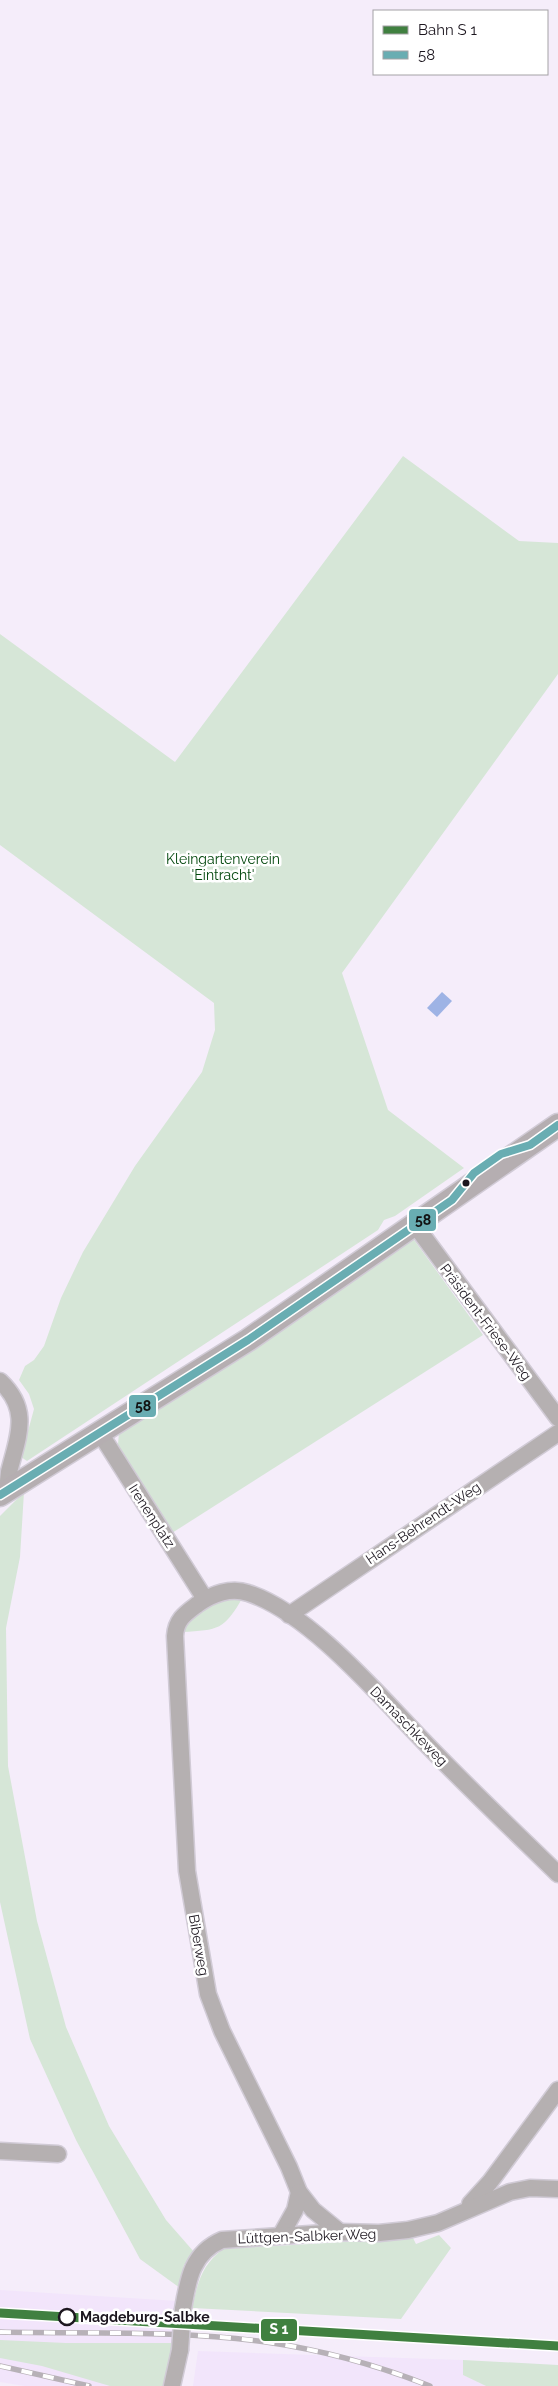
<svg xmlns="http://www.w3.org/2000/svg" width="558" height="2386" font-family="Raleway,sans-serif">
<rect width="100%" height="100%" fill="#f5edfa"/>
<g fill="#f2e5fb">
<polygon points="0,2290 178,2301 175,2340 164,2386 24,2386 0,2382"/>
<polygon points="198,2351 463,2360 463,2375 486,2386 193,2386"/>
</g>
<g fill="#d6e6d7">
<polygon points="403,456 519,541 558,543 558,674 342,973 388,1110 464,1168 395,1216 384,1220 378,1230 27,1461 21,1457 34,1409 29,1394 19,1380 25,1366 34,1360 44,1346 61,1298 83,1252 135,1166 202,1072 215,1030 214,1003 0,845 0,634 175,762"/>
<polygon points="412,1237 483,1335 172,1533 122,1454 118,1445 119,1432"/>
<polygon points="24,1492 20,1557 6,1628 8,1766 37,1921 66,2027 109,2126 166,2220 194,2252 184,2265 180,2288 140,2259 76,2140 30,2039 0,1902 0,1516"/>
<path d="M243,1597C224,1630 219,1630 182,1632C195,1612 219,1598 243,1597Z"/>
<path d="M439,2235L451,2248L401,2319L192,2308C198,2282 201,2266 223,2249L413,2238L416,2244Z"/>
<polygon points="0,2340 66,2343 175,2343 165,2386 110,2386 42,2366 0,2358"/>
<polygon points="463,2360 558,2365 558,2386 486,2386 463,2375"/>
</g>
<polygon fill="#9eb3e5" points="442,992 452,1001 437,1017 427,1008"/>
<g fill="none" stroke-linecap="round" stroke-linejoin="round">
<defs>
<g id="street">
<polyline points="415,1225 558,1418"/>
<path d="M0,1381C31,1410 18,1436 9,1472L8,1481L11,1487"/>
<polyline points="100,1433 205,1599"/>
<polyline points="289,1615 558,1433"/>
<polyline points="0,2151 58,2154"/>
<polyline points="470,2204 490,2182 558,2090"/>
<path d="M340,2232L313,2210L299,2192L289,2167L222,2031L208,1994L187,1871L175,1636C176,1619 186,1613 198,1604C212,1594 231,1587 248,1593C313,1614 386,1704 434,1752C474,1793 517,1834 558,1874"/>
<polyline points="281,2235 295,2210 299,2192"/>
<path d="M183,2309C188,2279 192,2253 222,2240L340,2232L379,2233L408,2230L438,2223L510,2192L530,2188L558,2189"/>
<polyline points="172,2386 180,2350"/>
</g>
<polyline id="secondary" points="0,1495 248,1340 558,1125"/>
</defs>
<use href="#street" stroke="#d1cbd6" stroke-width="19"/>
<use href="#secondary" stroke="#d1cbd6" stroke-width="25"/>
<use href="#street" stroke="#b5b0b1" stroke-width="16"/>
<use href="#secondary" stroke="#b5aeb1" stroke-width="22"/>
<defs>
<g id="rail">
<path d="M0,2332C88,2334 178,2330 266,2342C322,2350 377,2365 430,2386"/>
<polyline points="0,2366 89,2386"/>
</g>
</defs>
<use href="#rail" stroke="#b7b1b7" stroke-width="5.5"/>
<use href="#rail" stroke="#fff" stroke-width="4" stroke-dasharray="11" stroke-linecap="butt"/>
<defs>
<polyline id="street-bridge" points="180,2350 183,2309"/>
</defs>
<use href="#street-bridge" stroke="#d1cbd6" stroke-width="19" stroke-linecap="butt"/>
<use href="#street-bridge" stroke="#b5b0b1" stroke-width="16"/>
<defs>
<polyline id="bus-1" points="0,1495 248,1340 452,1200 474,1173 501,1154 530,1145 558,1125"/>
</defs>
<use href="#bus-1" stroke="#fff" stroke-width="11"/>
<use href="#bus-1" stroke="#69adb2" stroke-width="8"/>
<defs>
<polyline id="rail-1" points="0,2313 558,2346"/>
</defs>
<use href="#rail-1" stroke="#fff" stroke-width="12"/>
<use href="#rail-1" stroke="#408040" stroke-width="9"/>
</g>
<circle fill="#1c161f" stroke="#fff" stroke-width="2" cx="466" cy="1183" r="4.5"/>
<circle fill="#fff" stroke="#1c161f" stroke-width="2.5" cx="67" cy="2317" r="8"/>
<g text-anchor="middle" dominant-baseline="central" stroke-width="5" stroke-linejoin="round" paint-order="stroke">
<g font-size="14" fill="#01460b" stroke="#fff">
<text x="223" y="859">Kleingartenverein<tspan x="223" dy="16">'Eintracht'</tspan></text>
</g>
<g font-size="14" fill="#1c161f" stroke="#fff">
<text transform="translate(486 1322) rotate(53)">Präsident-Friese-Weg</text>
<text transform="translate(152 1516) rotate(57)">Irenenplatz</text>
<text transform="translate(423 1523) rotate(-34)">Hans-Behrendt-Weg</text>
<text transform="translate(409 1726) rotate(46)">Damaschkeweg</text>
<text transform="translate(199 1945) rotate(80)">Biberweg</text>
<text transform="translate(307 2236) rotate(-2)">Lüttgen-Salbker Weg</text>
</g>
<g font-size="14" font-weight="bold" fill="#1c161f" stroke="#fff" text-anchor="start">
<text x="80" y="2317">Magdeburg-Salbke</text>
</g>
</g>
<g stroke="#fff" stroke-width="2">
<rect x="408" y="1208" width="29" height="24" rx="5" fill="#69adb2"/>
<rect x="128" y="1394" width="29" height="24" rx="5" fill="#69adb2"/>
<rect x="260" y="2318" width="38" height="24" rx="5" fill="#408040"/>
</g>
<g font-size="14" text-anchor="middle" font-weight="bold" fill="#fff">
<text x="279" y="2334">S 1</text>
</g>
<g font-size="14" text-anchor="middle" font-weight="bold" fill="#111">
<text x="423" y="1225">58</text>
<text x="143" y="1411">58</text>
</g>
<rect x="373" y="10" width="175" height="65" fill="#ffffff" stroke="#a4a2a5"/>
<rect x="383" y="26" width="25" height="8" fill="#408040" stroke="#a4a2a5"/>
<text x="418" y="35" font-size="15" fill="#1c161f">Bahn S 1</text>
<rect x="383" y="51" width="25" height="8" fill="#69adb2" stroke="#a4a2a5"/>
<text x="418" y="60" font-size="15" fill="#1c161f">58</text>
</svg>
